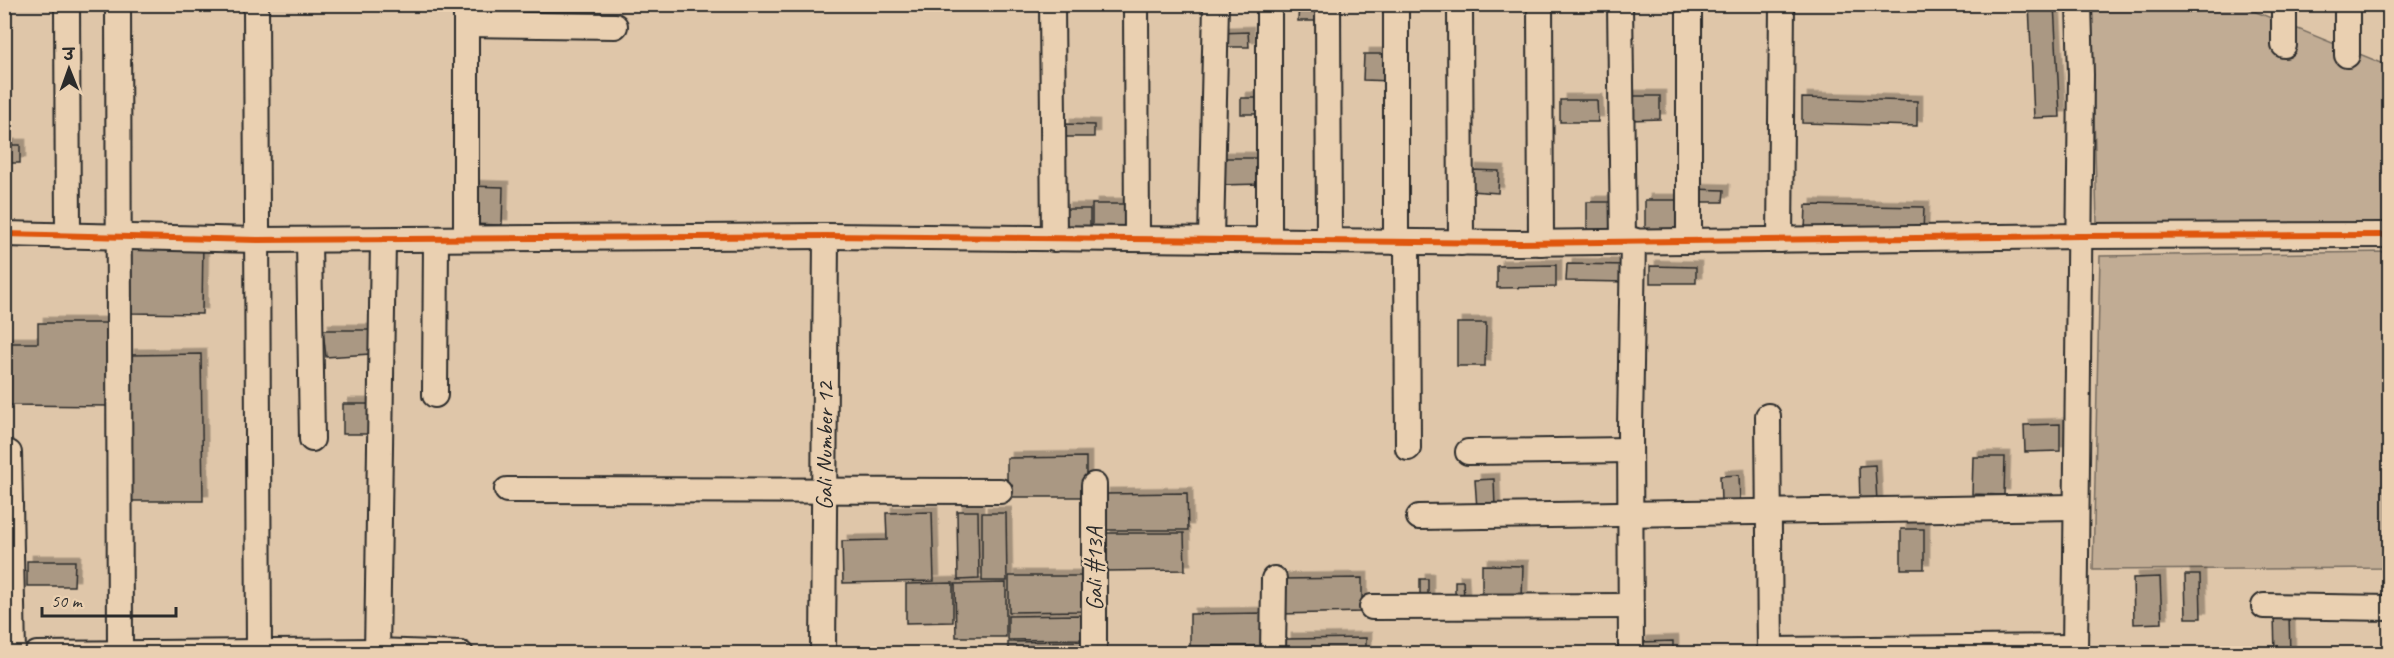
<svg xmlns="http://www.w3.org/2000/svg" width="2394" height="658" font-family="Caveat,'Playpen Sans Deva',sans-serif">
<defs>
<filter id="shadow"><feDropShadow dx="5.5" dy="-5.5" stdDeviation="0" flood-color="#0004"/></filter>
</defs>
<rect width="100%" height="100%" fill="#dfc6a9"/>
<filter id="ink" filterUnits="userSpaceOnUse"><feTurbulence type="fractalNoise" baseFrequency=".0167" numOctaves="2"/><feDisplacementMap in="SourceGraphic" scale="12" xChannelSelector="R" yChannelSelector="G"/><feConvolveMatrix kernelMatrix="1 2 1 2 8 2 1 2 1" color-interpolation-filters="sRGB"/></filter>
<g filter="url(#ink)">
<g fill="#c1ac94" stroke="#766c60" stroke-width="1.5">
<polygon points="2091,5 2239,5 2389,66 2389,224 2097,224"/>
<polygon points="2389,252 2389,568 2093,570 2100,256"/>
</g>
<g fill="#aa9883" stroke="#2b2b2b" stroke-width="1.5" filter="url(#shadow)">
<polygon points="1299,4 1323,4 1322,21 1298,21"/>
<polygon points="2029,4 2054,4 2060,117 2034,118"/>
<polygon points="1248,32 1249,47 1218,47 1218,33"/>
<polygon points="1364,54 1394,54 1393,81 1363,80"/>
<polygon points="1629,96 1660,96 1660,119 1630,120"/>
<rect x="1241" y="98" width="22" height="16"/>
<polygon points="1802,98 1917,101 1917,126 1802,123"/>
<polygon points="1560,100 1597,100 1598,122 1560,122"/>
<polygon points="1065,124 1094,125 1094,137 1065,137"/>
<rect x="4" y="145" width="16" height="18"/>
<polygon points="1218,158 1263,158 1263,184 1219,185"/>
<polygon points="1471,170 1499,171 1498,193 1470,191"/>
<polygon points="469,186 503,187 502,225 468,224"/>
<polygon points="1692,189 1724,190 1723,202 1691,202"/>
<polygon points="1645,200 1684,200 1685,234 1645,234"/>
<rect x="1587" y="202" width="24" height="32"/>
<rect x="1092" y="204" width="40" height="30"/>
<polygon points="1806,205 1924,207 1923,233 1805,231"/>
<polygon points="1064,209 1090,209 1090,230 1065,230"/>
<polygon points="130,240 203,240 202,314 130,313"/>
<polygon points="1567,264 1629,265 1629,282 1566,281"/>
<polygon points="1556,265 1556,287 1497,288 1497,266"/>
<polygon points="1650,266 1696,267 1696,283 1650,283"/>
<polygon points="38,323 110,323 110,406 6,405 6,343 38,343"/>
<polygon points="1457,323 1486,323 1485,366 1457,366"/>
<polygon points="323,330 370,330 370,354 326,357"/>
<polygon points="201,354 203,501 131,501 129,355"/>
<rect x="343" y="404" width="30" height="30"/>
<polygon points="2060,424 2060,451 2025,452 2024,425"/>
<polygon points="1086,457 1086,497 1007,497 1007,458"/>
<polygon points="1973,457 2005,457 2004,495 1972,494"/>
<polygon points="1875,465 1877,502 1860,503 1859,466"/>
<polygon points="1739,475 1740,501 1721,501 1720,476"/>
<polygon points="1494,479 1495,508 1477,509 1475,480"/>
<polygon points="1187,493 1188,530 1104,530 1104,494"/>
<polygon points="957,511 978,511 979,579 958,580"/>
<polygon points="932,512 934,581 843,583 842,541 887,540 886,513"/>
<polygon points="982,513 1006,513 1007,581 982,581"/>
<rect x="1901" y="529" width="23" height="40"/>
<polygon points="1106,533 1184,533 1185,570 1106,571"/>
<polygon points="27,561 75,561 74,586 27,586"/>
<polygon points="1482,565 1523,566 1522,598 1482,598"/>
<polygon points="2185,575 2200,575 2201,618 2186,618"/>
<polygon points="1009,576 1082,576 1082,611 1009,612"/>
<polygon points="2160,577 2162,623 2134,624 2133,578"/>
<polygon points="1362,578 1362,612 1281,614 1281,579"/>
<rect x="1420" y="579" width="8" height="22"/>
<polygon points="1455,581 1463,581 1464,599 1455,600"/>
<polygon points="953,583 953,622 906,623 906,584"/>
<polygon points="1006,583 1006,637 956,637 955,584"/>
<polygon points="1264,613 1264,646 1190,646 1190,614"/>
<polygon points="2274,614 2289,614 2290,654 2275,654"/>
<polygon points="1082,615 1082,639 1008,640 1008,616"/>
<polygon points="1366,638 1366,654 1286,654 1286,639"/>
<polygon points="1083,641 1083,654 1008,654 1008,642"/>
<polygon points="1673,641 1673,654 1641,654 1641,642"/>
</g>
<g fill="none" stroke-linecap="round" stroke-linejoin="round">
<defs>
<g id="minor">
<polyline points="67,4 68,236"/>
<polyline points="118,4 120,654"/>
<polyline points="256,4 259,652"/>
<polyline points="1052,4 1054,239"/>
<polyline points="1136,4 1137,239"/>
<polyline points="1269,4 1269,240"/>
<polyline points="1328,4 1329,241"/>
<polyline points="1460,4 1461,243"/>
<polyline points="1540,4 1541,243"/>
<polyline points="1620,4 1623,240"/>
<polyline points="466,24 615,26"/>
<polyline points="2284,45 2284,4"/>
<polyline points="2347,55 2347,4"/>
<polyline points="4,234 257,240 826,236 1519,243 2079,236 2390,235"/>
<polyline points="466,238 466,4"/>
<polyline points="309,240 312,439"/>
<polyline points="1211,240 1216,4"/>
<polyline points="1689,240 1689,4"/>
<polyline points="1780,240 1782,4"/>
<polyline points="1396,242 1396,4"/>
<polyline points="1407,242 1408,448"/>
<polyline points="435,395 436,239"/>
<polyline points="1768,416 1770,654"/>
<polyline points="1468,452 1630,450"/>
<polyline points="9,453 13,654"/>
<polyline points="1094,485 1094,654"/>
<polyline points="507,490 1000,491"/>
<polyline points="1419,517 2076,507"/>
<polyline points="2264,606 2390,608"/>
<polyline points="1372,607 1631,606"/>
<polyline points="1770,650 2075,647"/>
<polyline points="37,654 377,651 461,654"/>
<polyline points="377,654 383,240"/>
<path id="s1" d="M823,654L826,236"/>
<polyline points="1273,654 1274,579"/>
<polyline points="1631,654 1630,428 1633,240"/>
<polyline points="2075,654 2081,75 2079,4"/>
</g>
</defs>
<use href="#minor" stroke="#2b2b2b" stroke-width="28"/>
<use href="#minor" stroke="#ead0b1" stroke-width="24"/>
<defs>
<polyline id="cycleway" points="4,234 257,240 826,236 1519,243 2079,236 2390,235"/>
</defs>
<use href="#cycleway" stroke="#ead0b1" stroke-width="10"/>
<use href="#cycleway" stroke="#df570e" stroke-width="6"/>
</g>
</g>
<g text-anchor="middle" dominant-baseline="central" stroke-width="4.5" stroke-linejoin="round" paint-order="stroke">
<g font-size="24" fill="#2b2b2b" stroke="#ead0b1">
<text stroke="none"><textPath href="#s1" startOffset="208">Gali Number 12</textPath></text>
<text transform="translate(1094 569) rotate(-90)">Gali #13A</text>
</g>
</g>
<rect width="2394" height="658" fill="none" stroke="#ead0b1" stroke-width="24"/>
<rect x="12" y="12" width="2370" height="634" fill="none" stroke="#2b2b2b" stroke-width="2" filter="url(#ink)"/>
<g transform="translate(69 69) rotate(359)" stroke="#ead0b1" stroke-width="4.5" paint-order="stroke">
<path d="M0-4.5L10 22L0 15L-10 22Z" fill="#2b2b2b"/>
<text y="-9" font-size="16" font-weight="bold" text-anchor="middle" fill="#2b2b2b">उ</text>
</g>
<path d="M42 607v9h134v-9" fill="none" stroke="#2b2b2b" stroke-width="3"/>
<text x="51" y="607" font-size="18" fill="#2b2b2b" stroke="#ead0b1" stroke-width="4.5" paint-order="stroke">50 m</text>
</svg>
